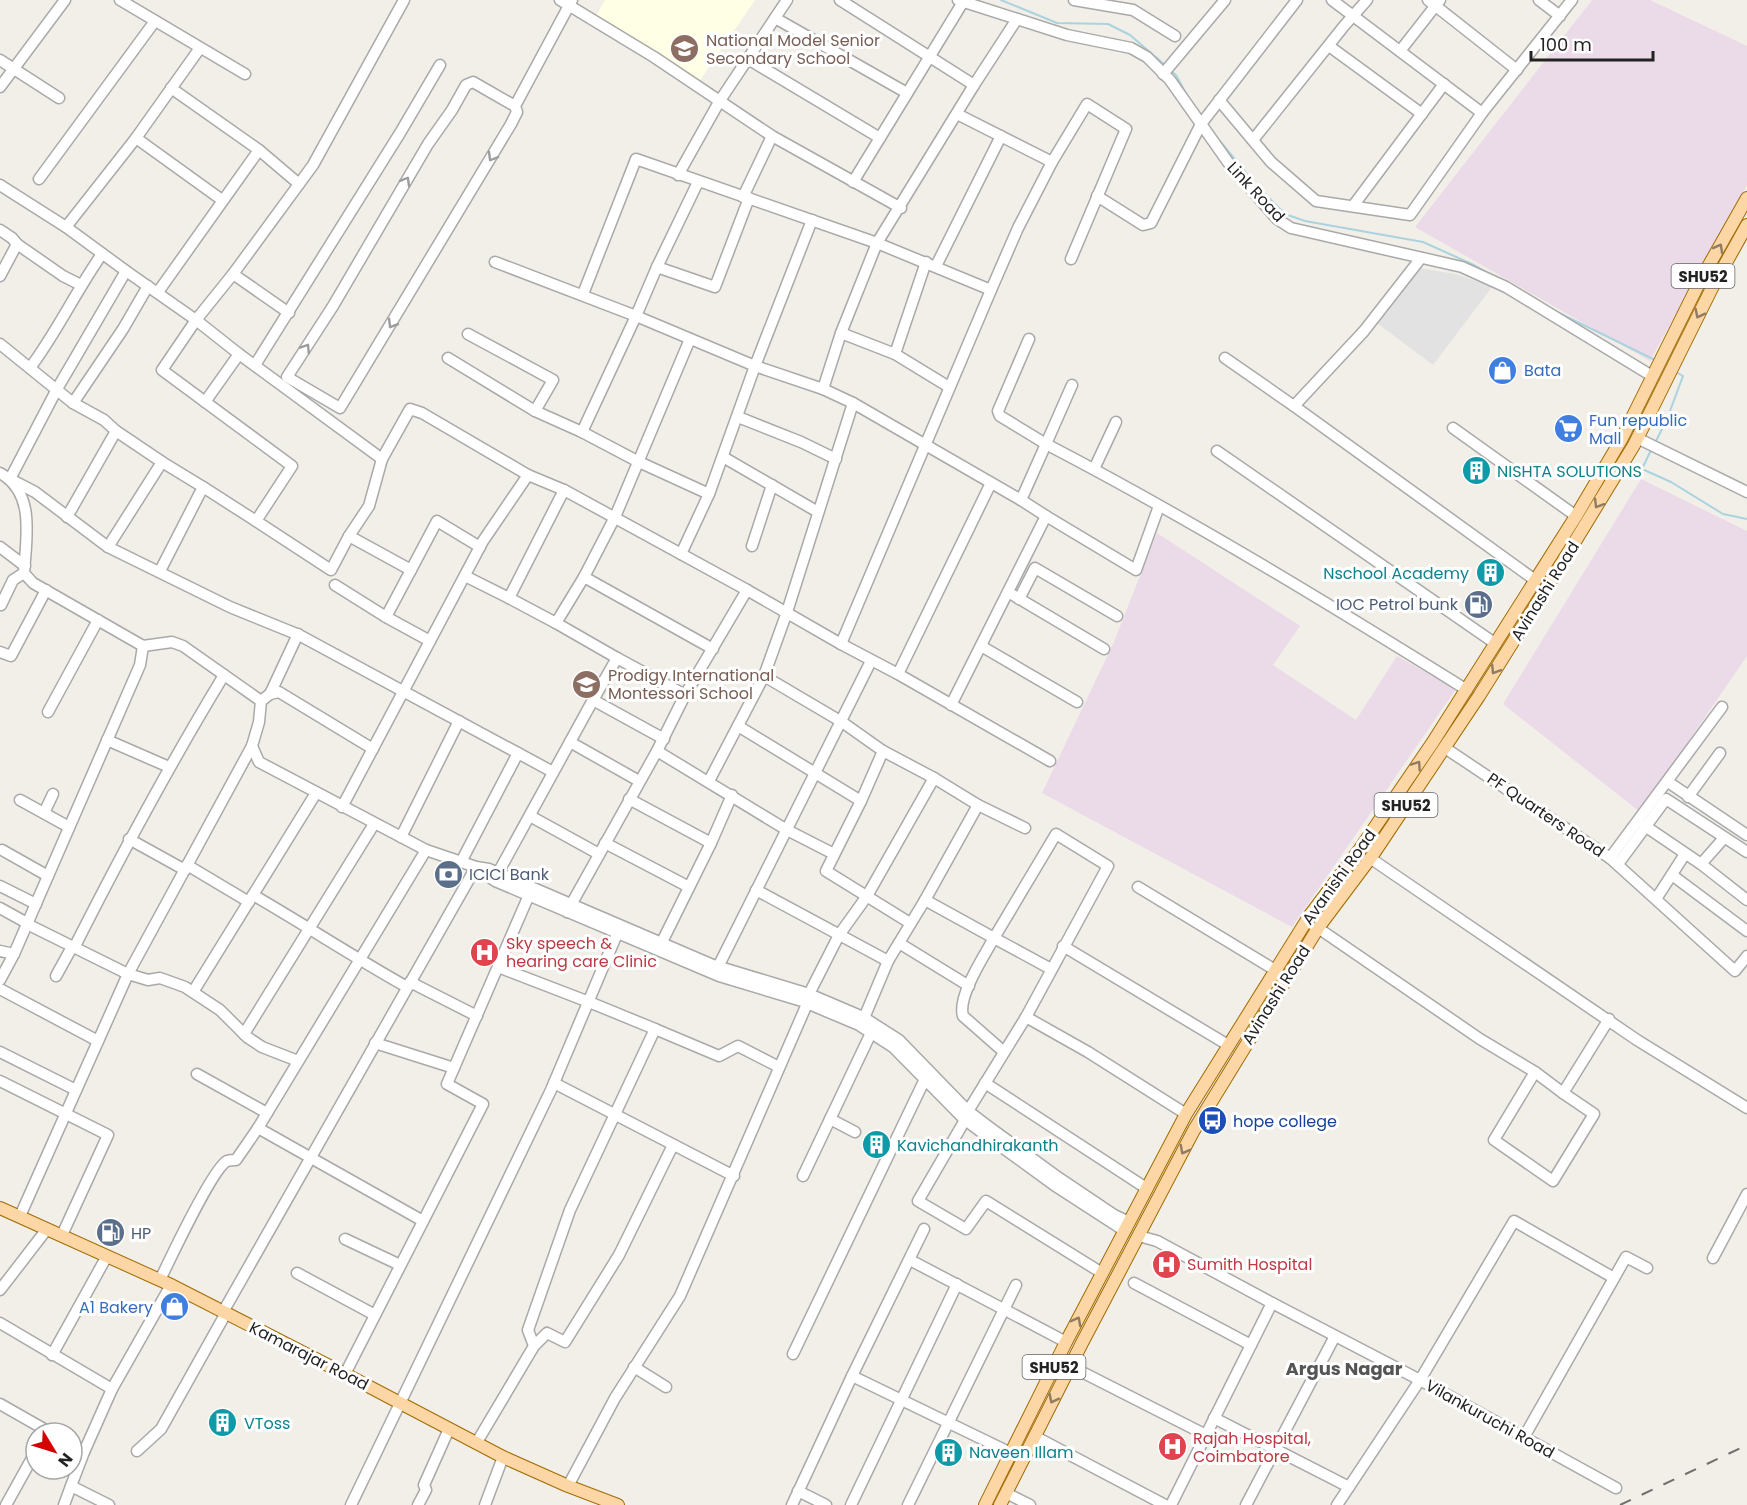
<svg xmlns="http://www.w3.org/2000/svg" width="1747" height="1505" font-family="Poppins,sans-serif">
<rect width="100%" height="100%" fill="#f2efe9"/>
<g fill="#ebdbe8">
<polygon points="1592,0 1650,0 1747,46 1747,185 1650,361 1415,227"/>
<polygon points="1641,479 1747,531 1747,656 1640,812 1503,704"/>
<polygon points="1157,533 1300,626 1273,665 1356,720 1397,656 1456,689 1292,927 1042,793 1113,644"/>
</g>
<polygon fill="#ffffe5" points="605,0 755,0 699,82 596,16"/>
<polygon fill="#e2e2e2" points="1418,268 1456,274 1492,287 1433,365 1377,323"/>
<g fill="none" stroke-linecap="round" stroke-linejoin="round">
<g stroke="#aad3df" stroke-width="2">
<polyline points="1001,0 1057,23 1108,24 1130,35 1165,65"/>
<polyline points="1171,71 1176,75 1189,99"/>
<polyline points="1219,140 1256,185 1285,214 1305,221 1423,242 1474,265 1493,276"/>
<polyline points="1553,310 1655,360"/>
<polyline points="1655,443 1667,419 1683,376 1676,372"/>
<polyline points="1652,448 1642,469 1671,482 1723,514 1747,519"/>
</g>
<defs>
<g id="minor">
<polyline points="120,0 245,74"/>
<polyline points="560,0 654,57 772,136 901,208"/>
<polyline points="840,0 974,85"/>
<polyline points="958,0 1067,35 1131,48 1147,57 1170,80 1230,165 1277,219 1291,228 1462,267 1506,287 1652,376"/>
<polyline points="1074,0 1133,10 1175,36"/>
<polyline points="1428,0 1517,70"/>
<polyline points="1539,0 1560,16"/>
<polyline points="775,18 907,93"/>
<path d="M1017,19L974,85L877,243L841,333L823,389L853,403L1021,500L1046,444C1190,519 1329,604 1467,690"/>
<polyline points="1329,46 1422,114"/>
<polyline points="1400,51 1440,0"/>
<polyline points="748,59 880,138"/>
<polyline points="0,60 59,98"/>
<polyline points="1163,74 1225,0"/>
<polyline points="0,87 65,0"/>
<polyline points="171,88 259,150 299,184"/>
<polyline points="1219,100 1271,162 1316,201 1410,215 1482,113 1332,0"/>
<polyline points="515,106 473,82 466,85 452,110 428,144 333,306 287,377 340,408 511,124 517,112 515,106 572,0"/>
<polyline points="1482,113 1572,0"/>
<polyline points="957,114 1052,162 1018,228 991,290"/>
<polyline points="136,138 222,200"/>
<polyline points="1253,140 1344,26 1367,0"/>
<polyline points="1052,162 1087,104 1126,129 1071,259"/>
<polyline points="678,175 719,102 787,0"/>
<polyline points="39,179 155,21"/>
<polyline points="853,182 963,2"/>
<polyline points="0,185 66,227 126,271 57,389 10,479 35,492 108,547 230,607 299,635 553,772"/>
<polyline points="1097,196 1143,225 1151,223 1201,124 1297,0"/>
<polyline points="743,197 772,136"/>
<polyline points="1353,206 1444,84"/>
<polyline points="66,227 136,138 200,48"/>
<polyline points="0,230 12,238 17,244 0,276"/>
<polyline points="17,244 63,276 81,285"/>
<polyline points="495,262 636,316 657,267 715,287 749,198"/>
<polyline points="926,262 895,354 949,387"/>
<polyline points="936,266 1001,136"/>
<polyline points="657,267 698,182"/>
<polyline points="126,271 196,320 233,274 313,165 404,0"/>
<polyline points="233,274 289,313"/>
<polyline points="158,292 259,150"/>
<polyline points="841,333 895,354"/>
<polyline points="468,334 553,380 535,411"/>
<polyline points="1029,339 998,411 1000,416 1046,444 1072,385"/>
<polyline points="0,344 73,403 104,420 116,431 67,517"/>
<polyline points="448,358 535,411 582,432 636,316 755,366 823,389"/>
<polyline points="1225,358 1294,406 1535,580"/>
<polyline points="255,365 400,133 440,65"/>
<path d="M30,368C57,332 76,291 102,254"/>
<polyline points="205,402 239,354"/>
<polyline points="73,403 123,329 148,286"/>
<polyline points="1294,406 1364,331 1421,258"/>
<polyline points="738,417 801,442 836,459"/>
<polyline points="1453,428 1576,516"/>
<polyline points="116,431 162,462 203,487 160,571"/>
<polyline points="582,432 639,462 709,494 755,366 812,220"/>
<polyline points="1637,438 1747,492"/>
<polyline points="1217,451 1496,644"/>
<polyline points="723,457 818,512"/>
<polyline points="382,459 410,409 422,413 528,475"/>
<polyline points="1094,469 1116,422"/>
<path d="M0,473C36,493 26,538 24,573L33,583L143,646L172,642L183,646L261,701L259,722L252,746L259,762L426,850L476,867L489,869L713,965L809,994L863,1017L899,1040L968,1111L989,1127L1059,1178L1114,1215L1129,1222"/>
<polyline points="203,487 256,521 292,466 162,370 196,320 239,354 382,459 369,506 349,536"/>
<polyline points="1021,500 1046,516"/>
<polyline points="256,521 331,570 349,536 411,570"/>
<polyline points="752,546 772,485"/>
<polyline points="0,547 25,566"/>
<polyline points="108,547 162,462"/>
<polyline points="681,554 709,494"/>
<polyline points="465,576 509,598"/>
<polyline points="584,577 713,649"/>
<polyline points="335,585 386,617 437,521 480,547"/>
<polyline points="1013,595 1104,649"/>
<polyline points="1019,599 1035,568 1117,616"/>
<polyline points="1,605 13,580 24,573"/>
<polyline points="386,617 430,641"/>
<polyline points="556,623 509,598 564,490"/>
<polyline points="841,644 898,674 991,483"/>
<polyline points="981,646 1077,702"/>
<polyline points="0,652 11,656 46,590"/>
<polyline points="617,658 556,623 584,577 615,517 690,339"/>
<polyline points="898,674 1050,761"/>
<polyline points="764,676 842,722 883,751 934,778 978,805 925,900 888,961 864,1018"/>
<polyline points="270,694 298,634"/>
<polyline points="593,700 664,739"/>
<polyline points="261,701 270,694 279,692 373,749"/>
<polyline points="951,705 1046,516 1136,570 1159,506"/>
<polyline points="48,712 98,620"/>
<polyline points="738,726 861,801"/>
<polyline points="107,740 169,767"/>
<polyline points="570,742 639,781"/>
<polyline points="1445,748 1610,858 1722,707"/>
<polyline points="657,751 787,830 834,854"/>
<polyline points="883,751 861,801 826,871 910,923"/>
<polyline points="709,781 764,676 787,612 853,403"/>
<polyline points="1668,782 1747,835"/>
<polyline points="1688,797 1720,753"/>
<polyline points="629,799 711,843"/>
<polyline points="20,800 69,827"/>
<polyline points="978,805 1025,828"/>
<polyline points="342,807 483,541 528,475 564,490 747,590"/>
<polyline points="44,813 53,794"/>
<polyline points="530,816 599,854"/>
<polyline points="1645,826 1701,864 1747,900"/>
<polyline points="401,837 459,721"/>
<polyline points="129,839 185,870"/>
<polyline points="605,843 689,887"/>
<polyline points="2,850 48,876"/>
<polyline points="1370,858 1637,1040 1747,1108"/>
<polyline points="1610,858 1735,971 1747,956"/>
<polyline points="461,862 518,753"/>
<polyline points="1618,864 1666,799 1747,852"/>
<polyline points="1701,864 1724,838"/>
<polyline points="187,865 249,902"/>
<polyline points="479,870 495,881 719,976 802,1001 859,1025 893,1047 964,1119 984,1134 1054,1185 1125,1231"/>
<polyline points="498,873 593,700 617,658 685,695"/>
<polyline points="1672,875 1747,931"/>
<polyline points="0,886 36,904"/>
<polyline points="1138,887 1275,970"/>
<polyline points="756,890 888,961"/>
<path d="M253,895C305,925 355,958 407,987"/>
<polyline points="1656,899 1685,854"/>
<polyline points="925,900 994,938 1056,834 1108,866 1026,1017 968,1111 965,1120 918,1201 966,1229 986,1201 1102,1273"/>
<polyline points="0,908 27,923"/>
<polyline points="567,912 657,751 685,695 747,590 841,644 991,290 877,243 636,159 583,294"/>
<polyline points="27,924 128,974 148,980 160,978 185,987 220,1010 247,1037 262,1047 298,1061"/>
<polyline points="1318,928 1480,1039 1535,1072 1563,1093 1609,1019"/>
<polyline points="899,943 969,986"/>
<polyline points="661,944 711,843 732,795"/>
<polyline points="1063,946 1228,1045"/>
<path d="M74,948C121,855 170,764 224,675"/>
<polyline points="0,951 14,954"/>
<polyline points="718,967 871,661"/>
<polyline points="56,976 72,947"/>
<polyline points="0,980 14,954 140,665 143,646"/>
<polyline points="410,982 477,1016"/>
<polyline points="0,989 98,1041"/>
<polyline points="193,992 316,793"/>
<polyline points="1026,1017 1088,1052 1186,1114"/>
<polyline points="655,1029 719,1056 738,1046 779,1067"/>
<polyline points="244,1034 374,824"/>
<polyline points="375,1043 454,1068"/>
<polyline points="0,1052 76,1090"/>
<path d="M1004,1052L963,1016C957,997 984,956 994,938L1051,969"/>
<polyline points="1535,1072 1494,1140 1553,1181 1594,1114 1563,1093"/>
<polyline points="197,1074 267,1113"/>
<polyline points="0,1081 108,1135 62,1235"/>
<polyline points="554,1083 734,1176"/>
<polyline points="985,1083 1146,1188"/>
<polyline points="830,1119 855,1132"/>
<polyline points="803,1176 871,1033"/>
<polyline points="20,1216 128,974 252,746"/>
<polyline points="423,1221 258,1128 426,850"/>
<polyline points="1139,1236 1157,1241 1272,1303 1420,1380 1616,1488"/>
<polyline points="345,1239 400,1265"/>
<polyline points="1713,1258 1747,1194"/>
<polyline points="910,1260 1066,1342"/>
<polyline points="297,1273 375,1315"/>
<path d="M160,1280C169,1261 213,1168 227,1161C230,1160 233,1160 236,1160L258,1128"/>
<polyline points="1134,1283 1251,1345"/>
<polyline points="0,1290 47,1229"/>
<polyline points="223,1312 476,867"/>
<polyline points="0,1323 112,1389"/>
<polyline points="534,1346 547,1333 565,1342 619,1255 673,1145"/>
<polyline points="793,1354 925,1079"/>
<polyline points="52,1355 107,1256"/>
<polyline points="1070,1366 1206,1435"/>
<polyline points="634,1367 666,1387"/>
<polyline points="345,1374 483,1104 447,1084 529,895"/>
<polyline points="852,1376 1011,1453"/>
<polyline points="0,1404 51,1433"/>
<polyline points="1214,1418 1349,1487"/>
<polyline points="1034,1436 1165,1505"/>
<polyline points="1524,1437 1626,1257 1647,1268"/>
<polyline points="477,1442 534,1346 528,1330 570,1210 655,1029 589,1002 498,967"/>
<polyline points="72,1445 84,1452 71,1486 109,1505"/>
<polyline points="137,1451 161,1429 226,1313"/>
<polyline points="84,1452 112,1389 171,1285"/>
<polyline points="568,1486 615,1398 680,1296 807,1004 809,994 839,935 867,896 934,778"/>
<polyline points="798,1491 826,1505"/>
<polyline points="1006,1493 1030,1505"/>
<polyline points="6,1505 36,1451"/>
<polyline points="64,1505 71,1486"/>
<polyline points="351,1505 551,1090 617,934"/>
<polyline points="418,1505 426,1490 424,1485 449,1429"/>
<polyline points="485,1505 503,1457"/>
<polyline points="792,1505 852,1376 924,1229"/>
<polyline points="851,1505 957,1284"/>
<polyline points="908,1505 1016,1285"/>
<polyline points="1171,1505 1272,1303"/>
<polyline points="1246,1505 1335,1336"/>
<polyline points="1337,1505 1420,1380 1514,1221 1614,1278"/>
</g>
<g id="major">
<polyline points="0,1208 171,1285 345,1374 503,1457 568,1486 618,1505"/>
<polyline points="985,1505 1066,1342 1186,1114 1310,915 1360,849 1433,742 1576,516 1621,440 1700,281 1747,198"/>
<polyline points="1000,1505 1082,1343 1194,1130 1318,928 1372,856 1479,696 1538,602 1634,445 1713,286 1747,225"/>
</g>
</defs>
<use href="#minor" stroke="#a9a9a9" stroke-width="13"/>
<use href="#major" stroke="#a06b00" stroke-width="14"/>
<use href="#minor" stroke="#fff" stroke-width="10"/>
<use href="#major" stroke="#fcd6a4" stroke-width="12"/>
<polyline stroke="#707070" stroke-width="2" stroke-dasharray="12 12" stroke-linecap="butt" points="1620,1505 1747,1445"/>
</g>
<defs><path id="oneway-chevron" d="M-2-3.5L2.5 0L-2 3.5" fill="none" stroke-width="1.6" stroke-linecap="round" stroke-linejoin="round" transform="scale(1.5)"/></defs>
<g stroke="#9c9c9c">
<use href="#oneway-chevron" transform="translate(492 157) rotate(120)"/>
<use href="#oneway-chevron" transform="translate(406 181) rotate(-60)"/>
<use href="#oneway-chevron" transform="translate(392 324) rotate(121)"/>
<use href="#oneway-chevron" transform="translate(306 348) rotate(-57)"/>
</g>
<g stroke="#8f7c63">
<use href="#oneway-chevron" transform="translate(1719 248) rotate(-61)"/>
<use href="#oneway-chevron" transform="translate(1699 314) rotate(117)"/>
<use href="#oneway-chevron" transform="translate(1598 504) rotate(121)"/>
<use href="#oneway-chevron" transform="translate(1495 670) rotate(122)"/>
<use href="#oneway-chevron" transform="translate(1417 765) rotate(-56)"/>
<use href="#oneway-chevron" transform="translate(1184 1150) rotate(118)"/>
<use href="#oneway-chevron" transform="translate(1077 1321) rotate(-62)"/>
<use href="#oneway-chevron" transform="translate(1053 1399) rotate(117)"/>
</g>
<defs>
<symbol id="school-disc" viewBox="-11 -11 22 22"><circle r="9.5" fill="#8d6e63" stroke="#fff"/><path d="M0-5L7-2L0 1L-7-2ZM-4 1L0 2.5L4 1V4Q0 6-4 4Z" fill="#fff"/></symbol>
<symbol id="shop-disc" viewBox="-11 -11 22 22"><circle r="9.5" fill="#3f7fe0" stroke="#fff"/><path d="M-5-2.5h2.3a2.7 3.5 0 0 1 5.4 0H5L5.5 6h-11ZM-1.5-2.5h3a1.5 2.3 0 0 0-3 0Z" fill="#fff"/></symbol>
<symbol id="supermarket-disc" viewBox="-11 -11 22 22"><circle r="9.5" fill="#3f7fe0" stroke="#fff"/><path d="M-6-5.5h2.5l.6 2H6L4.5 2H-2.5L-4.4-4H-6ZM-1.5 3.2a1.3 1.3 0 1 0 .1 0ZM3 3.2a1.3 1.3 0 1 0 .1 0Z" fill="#fff"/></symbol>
<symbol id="building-disc" viewBox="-11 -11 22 22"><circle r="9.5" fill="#0f9aa8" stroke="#fff"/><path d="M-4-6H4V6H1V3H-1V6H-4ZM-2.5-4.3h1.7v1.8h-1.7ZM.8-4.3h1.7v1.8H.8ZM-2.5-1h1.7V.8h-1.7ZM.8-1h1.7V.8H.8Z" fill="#fff"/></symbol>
<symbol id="fuel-disc" viewBox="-11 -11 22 22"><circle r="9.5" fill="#5c6f8a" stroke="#fff"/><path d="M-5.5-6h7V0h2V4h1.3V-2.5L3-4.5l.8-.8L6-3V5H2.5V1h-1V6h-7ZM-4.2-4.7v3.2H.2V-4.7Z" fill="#fff"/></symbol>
<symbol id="bank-disc" viewBox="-11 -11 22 22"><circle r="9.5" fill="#5c6f8a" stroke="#fff"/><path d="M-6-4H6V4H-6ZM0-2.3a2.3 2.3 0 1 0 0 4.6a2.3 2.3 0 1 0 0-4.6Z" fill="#fff"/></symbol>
<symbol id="hospital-disc" viewBox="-11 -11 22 22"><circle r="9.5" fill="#e0444e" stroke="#fff"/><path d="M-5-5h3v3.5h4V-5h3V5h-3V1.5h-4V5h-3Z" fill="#fff"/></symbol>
<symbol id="bus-disc" viewBox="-11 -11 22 22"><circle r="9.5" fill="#1a4fb4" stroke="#fff"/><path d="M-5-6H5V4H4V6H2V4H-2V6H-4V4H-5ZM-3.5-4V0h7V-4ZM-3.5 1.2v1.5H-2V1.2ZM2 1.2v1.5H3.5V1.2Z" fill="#fff"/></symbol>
</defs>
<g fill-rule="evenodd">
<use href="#school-disc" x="668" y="32" width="33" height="33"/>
<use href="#shop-disc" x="1486" y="354" width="33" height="33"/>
<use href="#supermarket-disc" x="1552" y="412" width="33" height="33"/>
<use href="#building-disc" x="1460" y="454" width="33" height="33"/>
<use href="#building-disc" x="1474" y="556" width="33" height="33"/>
<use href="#fuel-disc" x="1462" y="588" width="33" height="33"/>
<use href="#school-disc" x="570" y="668" width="33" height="33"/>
<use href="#bank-disc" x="432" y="858" width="33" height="33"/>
<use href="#hospital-disc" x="468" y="936" width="33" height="33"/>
<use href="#bus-disc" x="1196" y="1104" width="33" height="33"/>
<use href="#building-disc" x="860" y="1128" width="33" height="33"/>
<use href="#fuel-disc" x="94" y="1216" width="33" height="33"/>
<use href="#hospital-disc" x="1150" y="1248" width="33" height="33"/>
<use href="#shop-disc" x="158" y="1290" width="33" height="33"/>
<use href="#building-disc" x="206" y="1406" width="33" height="33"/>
<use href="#hospital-disc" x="1156" y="1430" width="33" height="33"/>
<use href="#building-disc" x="932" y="1436" width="33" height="33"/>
</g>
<g text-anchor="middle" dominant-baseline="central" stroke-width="6" stroke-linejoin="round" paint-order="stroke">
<g fill="#fff" stroke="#646464" stroke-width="1.5">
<rect x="1671.5" y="264" width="63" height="24" rx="4.5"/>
<rect x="1374.5" y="793" width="63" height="24" rx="4.5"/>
<rect x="1022.5" y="1355" width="63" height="24" rx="4.5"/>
</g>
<g font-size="15" font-weight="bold" fill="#222">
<text x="1703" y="276">SHU52</text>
<text x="1406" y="805">SHU52</text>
<text x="1054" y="1367">SHU52</text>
</g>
<g font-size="16" fill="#785e54" stroke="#fff" text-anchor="start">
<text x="706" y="40">National Model Senior<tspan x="706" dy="18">Secondary School</tspan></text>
<text x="608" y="675">Prodigy International<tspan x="608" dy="18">Montessori School</tspan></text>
</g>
<g font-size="16" fill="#222" stroke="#fff">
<text transform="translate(1256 192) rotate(47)">Link Road</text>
<text transform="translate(1545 591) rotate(-58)">Avinashi Road</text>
<text transform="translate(1546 815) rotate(34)">PF Quarters Road</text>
<text transform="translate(1339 877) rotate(-54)">Avanishi Road</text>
<text transform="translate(1276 995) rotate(-58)">Avinashi Road</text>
<text transform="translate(309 1356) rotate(27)">Kamarajar Road</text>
<text transform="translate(1490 1419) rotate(29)">Vilankuruchi Road</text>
</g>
<g font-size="16" fill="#366cbe" stroke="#fff" text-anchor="start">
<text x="1524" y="370">Bata</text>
<text x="1589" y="420">Fun republic<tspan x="1589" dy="18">Mall</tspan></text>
<text x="153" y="1307" text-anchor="end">A1 Bakery</text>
</g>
<g font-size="16" fill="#0d838f" stroke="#fff" text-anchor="start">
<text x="1497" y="471">NISHTA SOLUTIONS</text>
<text x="1469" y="573" text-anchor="end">Nschool Academy</text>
<text x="897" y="1145">Kavichandhirakanth</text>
<text x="244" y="1423">VToss</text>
<text x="969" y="1452">Naveen Illam</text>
</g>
<g font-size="16" fill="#4e5e75" stroke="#fff" text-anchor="start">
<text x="1458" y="604" text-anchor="end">IOC Petrol bunk</text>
<text x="469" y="874">ICICI Bank</text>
<text x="131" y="1233">HP</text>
</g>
<g font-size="16" fill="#be3a42" stroke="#fff" text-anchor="start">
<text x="506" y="943">Sky speech &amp;<tspan x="506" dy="18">hearing care Clinic</tspan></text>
<text x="1187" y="1264">Sumith Hospital</text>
<text x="1193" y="1438">Rajah Hospital,<tspan x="1193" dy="18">Coimbatore</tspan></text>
</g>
<g font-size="16" fill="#164399" stroke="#fff" text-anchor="start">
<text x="1233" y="1121">hope college</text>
</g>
<g font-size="18" font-weight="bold" fill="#555" stroke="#fff">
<text x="1344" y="1368">Argus Nagar</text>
</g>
</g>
<g transform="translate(54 1451) rotate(128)"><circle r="28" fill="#ffffff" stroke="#a7a7a7" stroke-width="1.5"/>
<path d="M0-4.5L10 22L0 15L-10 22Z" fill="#d40000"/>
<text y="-9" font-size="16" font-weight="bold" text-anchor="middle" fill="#222222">N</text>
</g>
<path d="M1531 51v9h122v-9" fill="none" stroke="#222222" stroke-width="3"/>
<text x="1540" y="51" font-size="18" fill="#222222" stroke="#ffffff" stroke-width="4.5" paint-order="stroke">100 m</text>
</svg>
